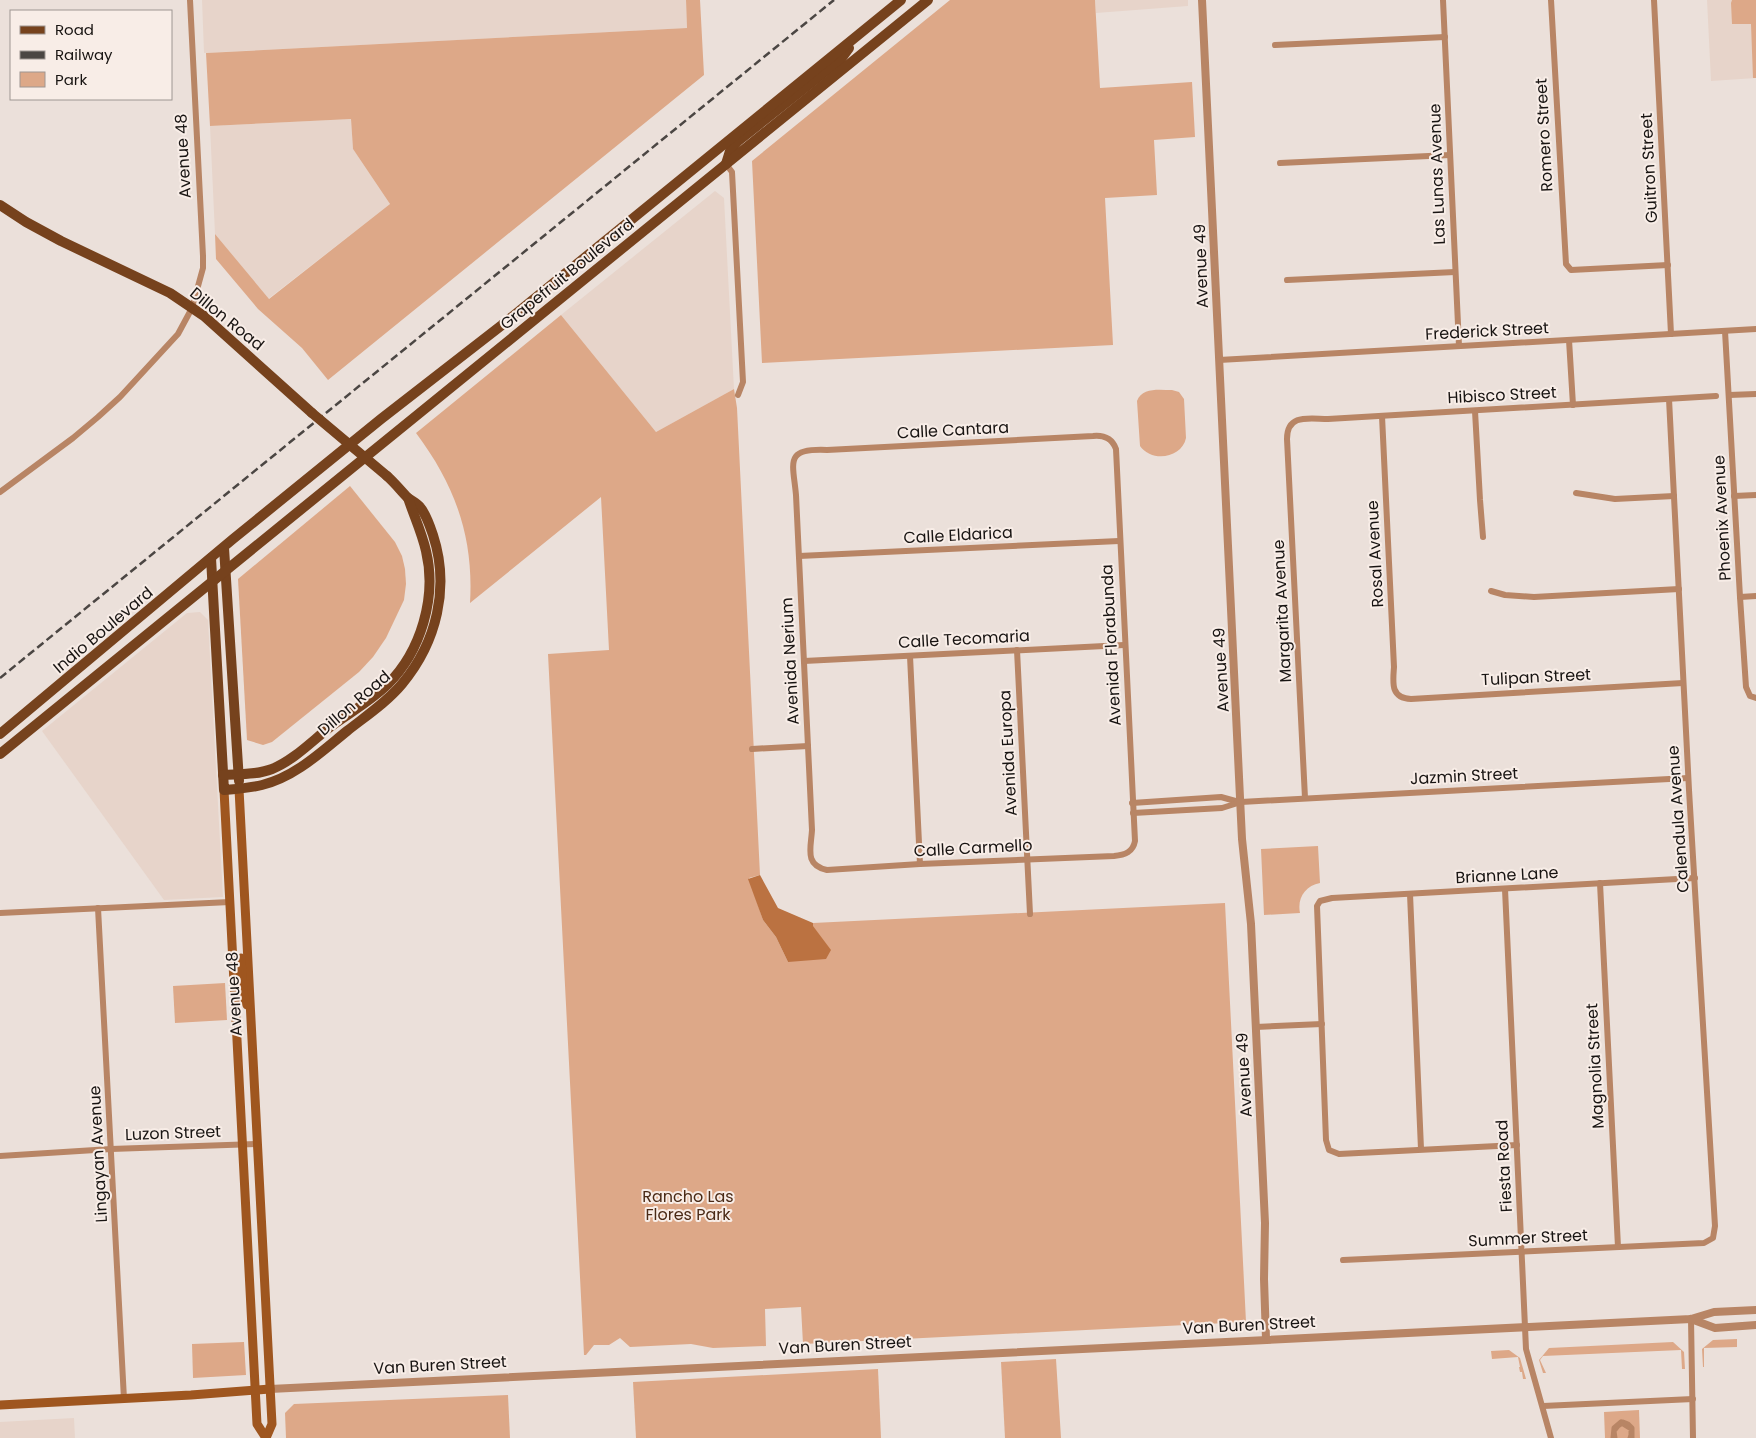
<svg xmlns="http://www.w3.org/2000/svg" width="1756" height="1438" font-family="Poppins,sans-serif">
<rect width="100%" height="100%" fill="#ebe0da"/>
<g fill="#e7d4ca">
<polygon points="202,0 686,0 687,28 204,53"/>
<polygon points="1095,0 1188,0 1188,6 1096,13"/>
<polygon points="1707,0 1756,0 1756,78 1711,81"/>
<polygon points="351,119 353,149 390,204 268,299 215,234 210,126"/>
<polygon points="715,191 724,198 734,389 656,432 561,315"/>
<polygon points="200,612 208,620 223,897 164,900 42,731 187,613"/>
<polygon points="74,1418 75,1438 0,1438 0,1422"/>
</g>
<g fill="#dda888">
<polygon points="686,0 700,0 704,75 328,380 302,348 258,309 216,259 215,234 269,299 390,204 353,149 351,119 210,126 206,53 687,28"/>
<polygon points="950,0 1095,0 1100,88 1192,82 1195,137 1154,140 1157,195 1105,198 1113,345 762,363 752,161"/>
<polygon points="1732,0 1756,0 1756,78 1753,78 1751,24 1732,24 1731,3"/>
<path d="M561,315L656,432L734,389L737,408L760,875L749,878L763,920L776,937L788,962L813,923L1225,903L1246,1322L803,1344L801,1307L765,1309L766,1346L713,1348L691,1344L630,1347L620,1338L609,1345H594L586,1355H584L548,654L609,650L601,497L470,603C474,537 455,485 416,433Z"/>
<path d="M1172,390L1179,392L1184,399L1186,438C1182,458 1152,463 1140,446L1137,401C1142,387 1159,390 1172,390Z"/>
<polygon points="350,486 395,542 402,556 405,569 406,584 404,600 386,638 373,657 359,672 272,742 263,745 247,740 238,579"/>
<path d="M1318,846L1320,883C1305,886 1297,898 1300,913L1264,915L1261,849Z"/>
<polygon points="225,983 227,1020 175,1023 173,986"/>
<polygon points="1737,1339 1737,1347 1704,1348 1704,1367 1703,1367 1702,1349 1713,1340"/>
<polygon points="244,1342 246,1375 193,1378 192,1344"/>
<polygon points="1673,1342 1684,1352 1685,1369 1682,1369 1681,1350 1543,1356 1540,1360 1546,1373 1543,1373 1539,1360 1549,1348"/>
<polygon points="1509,1350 1520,1358 1526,1379 1523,1379 1522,1372 1520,1372 1519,1367 1520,1367 1518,1357 1492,1359 1491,1351"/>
<polygon points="1056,1359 1061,1438 1005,1438 1001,1362"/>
<polygon points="878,1369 881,1438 636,1438 633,1382"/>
<polygon points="508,1395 510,1438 286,1438 285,1413 294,1404"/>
<polygon points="1639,1410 1640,1438 1605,1438 1604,1412"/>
</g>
<polygon fill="#bb7241" points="760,875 778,908 813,923 813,926 831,950 826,959 788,962 776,937 763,920 748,879"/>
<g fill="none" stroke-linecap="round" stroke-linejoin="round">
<g stroke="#b88565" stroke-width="5">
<polyline points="1613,1438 1614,1428 1621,1422 1621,1424 1618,1426 1614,1431 1615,1438"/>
<polyline points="1630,1438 1631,1435 1631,1429 1623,1424 1623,1422 1628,1424 1632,1428 1632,1438"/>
</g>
<g stroke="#b88565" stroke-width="6">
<polyline points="1443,0 1459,346"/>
<polyline points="1551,0 1566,264 1571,270 1668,265"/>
<polyline points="1654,0 1671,334"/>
<polyline points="1275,45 1445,37"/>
<polyline points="1280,163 1450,155"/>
<polyline points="726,164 732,172 743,382 738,395"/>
<polyline points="1287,280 1455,272"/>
<polyline points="1725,331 1740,597 1746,687 1750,696 1756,698"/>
<polyline points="1569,340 1573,405"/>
<polyline points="1219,360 1756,329"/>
<polyline points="1729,395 1756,394"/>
<polyline points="1475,411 1480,500 1483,537"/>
<path d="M1382,416L1394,667C1393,682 1390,698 1411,699L1683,683"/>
<path d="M1093,436C1104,435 1112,438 1116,449L1135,841C1133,852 1125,855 1114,856L920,864L827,870C804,865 811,848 812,830L796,495C793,462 784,448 827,450Z"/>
<polyline points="0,492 73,438 98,417 120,397 178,334 192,308 203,268 203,256 190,0"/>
<polyline points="1576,493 1615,499 1674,496"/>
<polyline points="1734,496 1756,495"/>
<polyline points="799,556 1119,541"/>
<polyline points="1491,591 1505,595 1534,597 1679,589"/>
<polyline points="1740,597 1756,596"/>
<polyline points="1017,650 1030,914"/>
<polyline points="910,656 920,864"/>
<polyline points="804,661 1124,645"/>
<polyline points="752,749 808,746"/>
<path d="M1305,798L1287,439C1287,413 1310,419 1328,419L1716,396"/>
<polyline points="1132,803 1221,797 1239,802"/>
<polyline points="1133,813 1222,808 1241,802 1688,778"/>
<polyline points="1600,883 1618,1247"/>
<polyline points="1505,889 1526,1349 1551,1438"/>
<polyline points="1410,894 1421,1149"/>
<polyline points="98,908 124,1399"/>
<polyline points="0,913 230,902"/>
<polyline points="1256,1027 1322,1024"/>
<polyline points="1517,1145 1339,1154 1329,1150 1326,1140 1317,906 1320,901 1332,898 1695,878"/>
<polyline points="0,1156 111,1149 257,1144"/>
<polyline points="1343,1260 1704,1243 1713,1238 1715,1226 1689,790 1669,399"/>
<polyline points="1691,1319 1693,1438"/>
<polyline points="1543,1406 1693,1399"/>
</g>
<g stroke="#b88565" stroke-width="8">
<polyline points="1202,0 1239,777 1242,839 1251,924 1265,1223 1264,1279 1266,1339"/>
<polyline points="1691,1319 1715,1328 1756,1325"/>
<polyline points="270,1389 1691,1319 1714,1312 1756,1310"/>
</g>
<g stroke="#9f561f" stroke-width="9">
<polyline points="239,789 272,1424 266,1438"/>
<polyline points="224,790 257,1424 266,1438"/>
<polyline points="241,958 243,993 247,1005"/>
<polyline points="0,1405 191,1395 270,1389"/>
</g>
<g stroke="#76421d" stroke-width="10">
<polyline points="726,164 730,151 738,141 841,59 849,48"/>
<polyline points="0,205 26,222 61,241 170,293 204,316 312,413"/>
<polyline points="224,548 239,781"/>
<path d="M211,558L224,790C237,789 249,788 262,785C295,777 321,752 347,731C366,716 387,702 402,684C437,642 450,587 433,535C430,526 426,514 420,507C417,503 412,501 408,498C401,491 395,483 387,476"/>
<polyline points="0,734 233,539 381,419 502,325 901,0"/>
<polyline points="0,754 928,0"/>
<path d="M223,775C239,774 257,775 272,769C294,760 312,741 330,727C349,713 371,701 388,684C421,651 437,597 426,551C422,533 414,516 408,498"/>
</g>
<polyline stroke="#4b4643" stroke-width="2.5" stroke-dasharray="8 4" stroke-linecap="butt" points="0,678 834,0"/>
<polyline stroke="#76421d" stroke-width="10" points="312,413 387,476"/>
</g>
<g text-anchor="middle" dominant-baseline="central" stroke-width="4" stroke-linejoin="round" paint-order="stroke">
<g font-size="16" fill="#181412" stroke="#f8ede7">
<text transform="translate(1544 135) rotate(-93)">Romero Street</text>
<text transform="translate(183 156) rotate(-93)">Avenue 48</text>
<text transform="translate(1649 168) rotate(-93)">Guitron Street</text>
<text transform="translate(1437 174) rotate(-92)">Las Lunas Avenue</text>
<text transform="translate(1201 266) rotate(-92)">Avenue 49</text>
<text transform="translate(567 274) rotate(-39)">Grapefruit Boulevard</text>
<text transform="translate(227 319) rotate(39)">Dillon Road</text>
<text transform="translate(1487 331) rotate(-3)">Frederick Street</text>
<text transform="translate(1502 395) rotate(-3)">Hibisco Street</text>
<text transform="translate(953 430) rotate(-3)">Calle Cantara</text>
<text transform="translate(1722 518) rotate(-93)">Phoenix Avenue</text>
<text transform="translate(958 535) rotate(-3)">Calle Eldarica</text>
<text transform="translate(1375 554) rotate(-93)">Rosal Avenue</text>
<text transform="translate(1282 611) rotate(-93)">Margarita Avenue</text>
<text transform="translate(103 630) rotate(-40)">Indio Boulevard</text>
<text transform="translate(964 639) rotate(-3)">Calle Tecomaria</text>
<text transform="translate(1111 645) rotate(-93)">Avenida Florabunda</text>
<text transform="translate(790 661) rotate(-93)">Avenida Nerium</text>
<text transform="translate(1221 670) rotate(-93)">Avenue 49</text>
<text transform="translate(1536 677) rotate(-3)">Tulipan Street</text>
<text transform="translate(354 703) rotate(-41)">Dillon Road</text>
<text transform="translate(1008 753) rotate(-93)">Avenida Europa</text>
<text transform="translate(1464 776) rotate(-3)">Jazmin Street</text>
<text transform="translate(1678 819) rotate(-94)">Calendula Avenue</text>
<text transform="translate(973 848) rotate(-3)">Calle Carmello</text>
<text transform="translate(1507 875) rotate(-3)">Brianne Lane</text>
<text transform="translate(234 994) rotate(-93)">Avenue 48</text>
<text transform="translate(1595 1066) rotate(-93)">Magnolia Street</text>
<text transform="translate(1244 1075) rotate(-93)">Avenue 49</text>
<text transform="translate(173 1133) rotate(-2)">Luzon Street</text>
<text transform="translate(98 1154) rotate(-93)">Lingayan Avenue</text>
<text transform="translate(1504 1166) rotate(-93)">Fiesta Road</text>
<text transform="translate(1528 1238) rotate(-3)">Summer Street</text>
<text transform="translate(1249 1325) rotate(-3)">Van Buren Street</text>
<text transform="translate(845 1345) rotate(-3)">Van Buren Street</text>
<text transform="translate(440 1365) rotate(-3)">Van Buren Street</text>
</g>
<g font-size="16" fill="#4a2a16" stroke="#f8ede7">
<text x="688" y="1196">Rancho Las<tspan x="688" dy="18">Flores Park</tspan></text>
</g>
</g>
<rect x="10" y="10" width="162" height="90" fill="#f8ede7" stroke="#9e9692"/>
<rect x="20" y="26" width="25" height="8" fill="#76421d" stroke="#9e9692"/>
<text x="55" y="35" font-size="15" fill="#181412">Road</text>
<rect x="20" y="51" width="25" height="8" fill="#4b4643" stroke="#9e9692"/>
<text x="55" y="60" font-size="15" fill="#181412">Railway</text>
<rect x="20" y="72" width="25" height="15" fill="#dda888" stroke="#9e9692"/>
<text x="55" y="85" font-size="15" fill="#181412">Park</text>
</svg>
